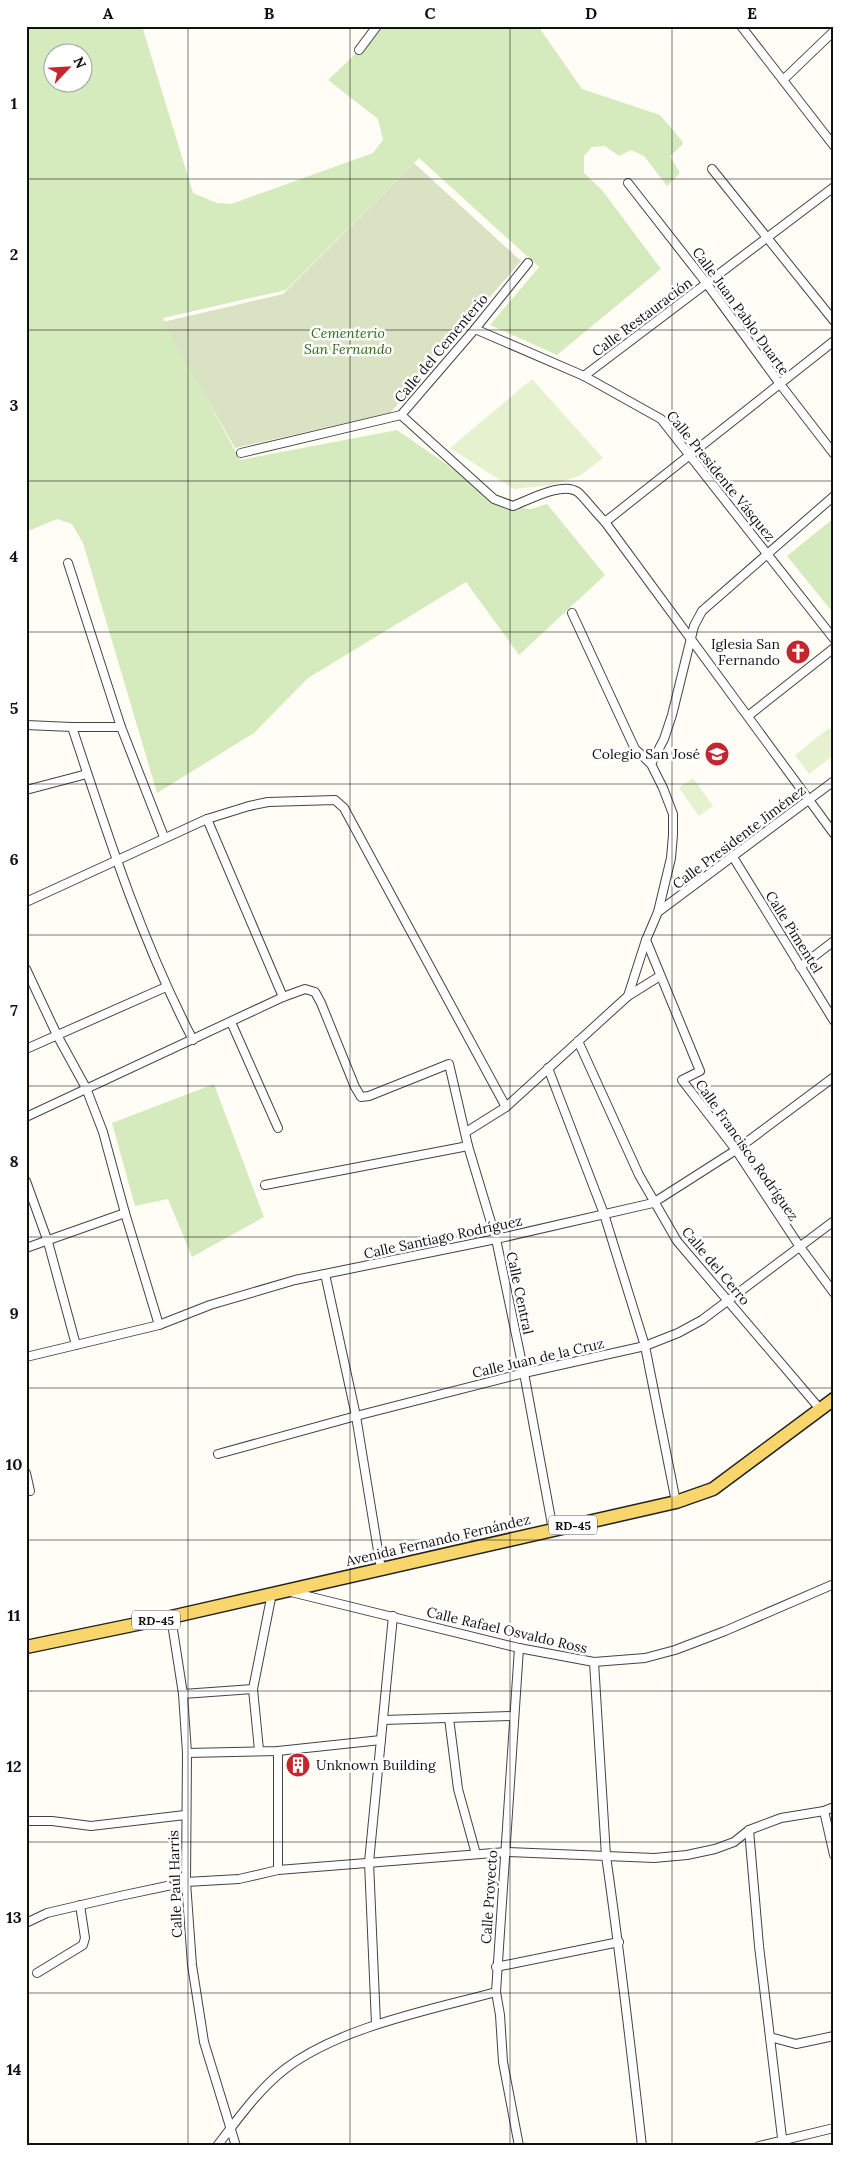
<svg xmlns="http://www.w3.org/2000/svg" width="860" height="2172" font-family="Lora,serif">
<rect width="100%" height="100%" fill="#fffdf5"/>
<g fill="#d5ebbd" fill-rule="evenodd">
<path d="M26,26H142L193,193L217,203L231,204L373,153L383,140L378,119L328,80L385,26H538L582,89L660,115L683,142L682,145L670,156L680,173L667,186L644,156L631,150L619,156L605,146L592,147L584,156V173L602,190L661,269L557,355L490,325L539,267L419,158L286,290L163,318L240,460L397,430L507,506L531,509L547,504L605,575L519,655L466,582L308,678L254,733L157,793L83,543L72,524L57,519L26,532ZM52,52H82V82H52Z"/>
<polygon points="834,518 834,614 787,556"/>
<polygon points="214,1084 264,1217 192,1257 168,1199 135,1206 112,1123"/>
</g>
<polygon fill="#d9e3c4" points="414,163 521,261 390,413 235,448 163,322 283,294"/>
<g fill="#e6f2cf">
<polygon points="532,379 603,458 581,475 552,485 514,489 450,448"/>
<polygon points="829,728 834,734 834,755 809,774 795,755"/>
<polygon points="693,778 713,806 699,816 679,788"/>
</g>
<g fill="none" stroke-linecap="round" stroke-linejoin="round">
<defs>
<g id="minor">
<polyline points="741,26 834,146"/>
<polyline points="359,50 377,26"/>
<polyline points="783,80 834,31"/>
<polyline points="712,169 834,321"/>
<polyline points="628,183 707,284 780,384 834,454"/>
<polyline points="475,329 584,376 661,419 834,639"/>
<polyline points="584,376 834,187"/>
<path d="M401,415L494,499L513,506C529,500 564,480 579,493C588,502 596,513 605,522L834,834"/>
<polyline points="241,453 401,415 475,329 528,263"/>
<polyline points="605,522 834,341"/>
<polyline points="68,563 121,727"/>
<polyline points="572,613 635,749 651,764 663,788 673,814 673,835 671,858 658,912 646,940 628,996"/>
<polyline points="748,716 834,648"/>
<path d="M26,725L72,727C107,833 141,940 193,1040"/>
<polyline points="72,727 121,727 164,837"/>
<polyline points="651,764 664,739 672,715 694,626 702,611 834,496"/>
<polyline points="26,790 87,774"/>
<polyline points="207,819 283,997"/>
<polyline points="733,857 834,1021"/>
<polyline points="26,902 207,819 249,806 268,802 335,800 344,808 506,1107"/>
<polyline points="658,912 834,781"/>
<polyline points="646,940 700,1071 682,1080 736,1150 800,1247 834,1293"/>
<polyline points="800,967 834,941"/>
<polyline points="26,969 57,1035 86,1088 103,1132 125,1213 159,1325"/>
<polyline points="231,1022 278,1128"/>
<polyline points="578,1041 639,1175 677,1241 820,1409"/>
<polyline points="26,1049 166,987"/>
<polyline points="548,1068 604,1214 645,1346 676,1502"/>
<polyline points="26,1117 283,997 305,989 315,992 321,1003 355,1087 361,1097 369,1096 449,1064 468,1146 496,1239 524,1373 553,1530"/>
<polyline points="466,1132 506,1107 628,996 660,976"/>
<polyline points="26,1181 48,1242 76,1345"/>
<polyline points="265,1185 468,1146"/>
<polyline points="26,1248 125,1213"/>
<polyline points="325,1274 356,1416 381,1569"/>
<polyline points="26,1357 159,1325 210,1305 295,1280 496,1239 653,1203 736,1150 834,1077"/>
<polyline points="218,1454 356,1416 524,1373 645,1346 678,1333 702,1320 834,1221"/>
<polyline points="26,1473 30,1491"/>
<polyline points="291,1592 519,1648 594,1662 645,1658 675,1650 725,1631 834,1584"/>
<polyline points="171,1617 183,1694 187,1753 186,1882 192,1965 204,2042 236,2146"/>
<polyline points="594,1662 606,1856 654,1858 687,1855 715,1849 734,1842 749,1830 781,1818 824,1811 834,1807"/>
<polyline points="183,1694 253,1689"/>
<polyline points="449,1718 458,1789 476,1854"/>
<polyline points="383,1720 514,1716"/>
<polyline points="259,1750 253,1689 272,1593"/>
<polyline points="187,1753 278,1751 381,1740"/>
<polyline points="824,1811 834,1855"/>
<polyline points="26,1821 52,1821 91,1826 185,1815"/>
<polyline points="749,1830 759,1946 783,2146"/>
<polyline points="278,1870 278,1751"/>
<path d="M26,1923L47,1913L120,1896L186,1882L239,1879L278,1870L506,1852L606,1856C620,1952 631,2049 642,2146"/>
<polyline points="496,1967 619,1942"/>
<polyline points="37,1973 83,1945 85,1938 80,1905"/>
<polyline points="376,2024 369,1862 393,1616"/>
<polyline points="770,2037 796,2044 834,2036"/>
<path d="M217,2146C238,2119 258,2090 285,2069C340,2027 430,2010 496,1992"/>
<polyline points="519,2146 503,2062 500,2015 496,1992 519,1648"/>
<polyline points="759,2146 834,2128"/>
</g>
<polyline id="primary" points="26,1647 171,1617 676,1502 713,1489 834,1399"/>
</defs>
<use href="#minor" stroke="#444" stroke-width="10"/>
<use href="#primary" stroke="#222" stroke-width="15"/>
<use href="#minor" stroke="#fff" stroke-width="8"/>
<use href="#primary" stroke="#f9d66b" stroke-width="12"/>
</g>
<path fill="none" stroke="#111" stroke-width="1" stroke-opacity="0.55" d="M188,26V2146M350,26V2146M510,26V2146M672,26V2146M26,179H834M26,330H834M26,481H834M26,632H834M26,784H834M26,935H834M26,1086H834M26,1237H834M26,1388H834M26,1540H834M26,1691H834M26,1842H834M26,1993H834"/>
<defs>
<symbol id="church-disc" viewBox="-11 -11 22 22"><circle r="9.5" fill="#c4262e" stroke="#fff"/><path d="M-1.2-6h2.4v3.5h3.3v2.4h-3.3V6h-2.4V-.1h-3.3v-2.4h3.3Z" fill="#fff"/></symbol>
<symbol id="university-disc" viewBox="-11 -11 22 22"><circle r="9.5" fill="#c4262e" stroke="#fff"/><path d="M0-5L7-2L0 1L-7-2ZM-4 1L0 2.5L4 1V4Q0 6-4 4Z" fill="#fff"/></symbol>
<symbol id="building-disc" viewBox="-11 -11 22 22"><circle r="9.5" fill="#c4262e" stroke="#fff"/><path d="M-4-6H4V6H1V3H-1V6H-4ZM-2.5-4.3h1.7v1.8h-1.7ZM.8-4.3h1.7v1.8H.8ZM-2.5-1h1.7V.8h-1.7ZM.8-1h1.7V.8H.8Z" fill="#fff"/></symbol>
</defs>
<g fill-rule="evenodd">
<use href="#church-disc" x="784" y="638" width="28" height="28"/>
<use href="#university-disc" x="703" y="740" width="28" height="28"/>
<use href="#building-disc" x="284" y="1751" width="28" height="28"/>
</g>
<g text-anchor="middle" dominant-baseline="central" stroke-width="5" stroke-linejoin="round" paint-order="stroke">
<g fill="#fff" stroke="#585858" stroke-width="1">
<rect x="549" y="1515.5" width="48" height="19" rx="4"/>
<rect x="132" y="1610.5" width="48" height="19" rx="4"/>
</g>
<g font-size="12" font-weight="bold" fill="#111">
<text x="573" y="1525">RD-45</text>
<text x="156" y="1620">RD-45</text>
</g>
<g font-size="14" fill="#111" stroke="#fff">
<text transform="translate(741 311) rotate(54)">Calle Juan Pablo Duarte</text>
<text transform="translate(642 317) rotate(-37)">Calle Restauración</text>
<text transform="translate(441 348) rotate(-50)">Calle del Cementerio</text>
<text transform="translate(721 476) rotate(51)">Calle Presidente Vásquez</text>
<text transform="translate(739 837) rotate(-37)">Calle Presidente Jiménez</text>
<text transform="translate(794 932) rotate(58)">Calle Pimentel</text>
<text transform="translate(747 1150) rotate(55)">Calle Francisco Rodríguez</text>
<text transform="translate(443 1237) rotate(-12)">Calle Santiago Rodríguez</text>
<text transform="translate(716 1266) rotate(50)">Calle del Cerro</text>
<text transform="translate(520 1293) rotate(78)">Calle Central</text>
<text transform="translate(538 1358) rotate(-13)">Calle Juan de la Cruz</text>
<text transform="translate(438 1540) rotate(-13)">Avenida Fernando Fernández</text>
<text transform="translate(507 1630) rotate(13)">Calle Rafael Osvaldo Ross</text>
<text transform="translate(175 1884) rotate(-92)">Calle Paúl Harris</text>
<text transform="translate(489 1897) rotate(-86)">Calle Proyecto</text>
</g>
<g font-size="14" font-style="italic" fill="#2f6b1f" stroke="#fff">
<text x="348" y="333">Cementerio<tspan x="348" dy="16">San Fernando</tspan></text>
</g>
<g font-size="14" fill="#111" stroke="#fff" text-anchor="end">
<text x="780" y="644">Iglesia San<tspan x="780" dy="16">Fernando</tspan></text>
<text x="700" y="754">Colegio San José</text>
<text x="316" y="1765" text-anchor="start">Unknown Building</text>
</g>
</g>
<rect width="860" height="2172" fill="none" stroke="#ffffff" stroke-width="55"/>
<g transform="translate(68 68) rotate(65)"><circle r="24" fill="#ffffff" stroke="#a0a0a0"/>
<path d="M0-4L9 19L0 12L-9 19Z" fill="#c4262e"/>
<text y="-8" font-size="14" font-weight="bold" text-anchor="middle" fill="#111111">N</text>
</g>
<rect x="28" y="28" width="804" height="2116" fill="none" stroke="#111" stroke-width="2"/>
<g font-size="16" text-anchor="middle" font-weight="bold" fill="#111">
<text x="108" y="19">A</text>
<text x="269" y="19">B</text>
<text x="430" y="19">C</text>
<text x="591" y="19">D</text>
<text x="752" y="19">E</text>
<text x="14" y="109">1</text>
<text x="14" y="260">2</text>
<text x="14" y="411">3</text>
<text x="14" y="562">4</text>
<text x="14" y="714">5</text>
<text x="14" y="865">6</text>
<text x="14" y="1016">7</text>
<text x="14" y="1167">8</text>
<text x="14" y="1319">9</text>
<text x="14" y="1470">10</text>
<text x="14" y="1621">11</text>
<text x="14" y="1772">12</text>
<text x="14" y="1923">13</text>
<text x="14" y="2075">14</text>
</g>
</svg>
